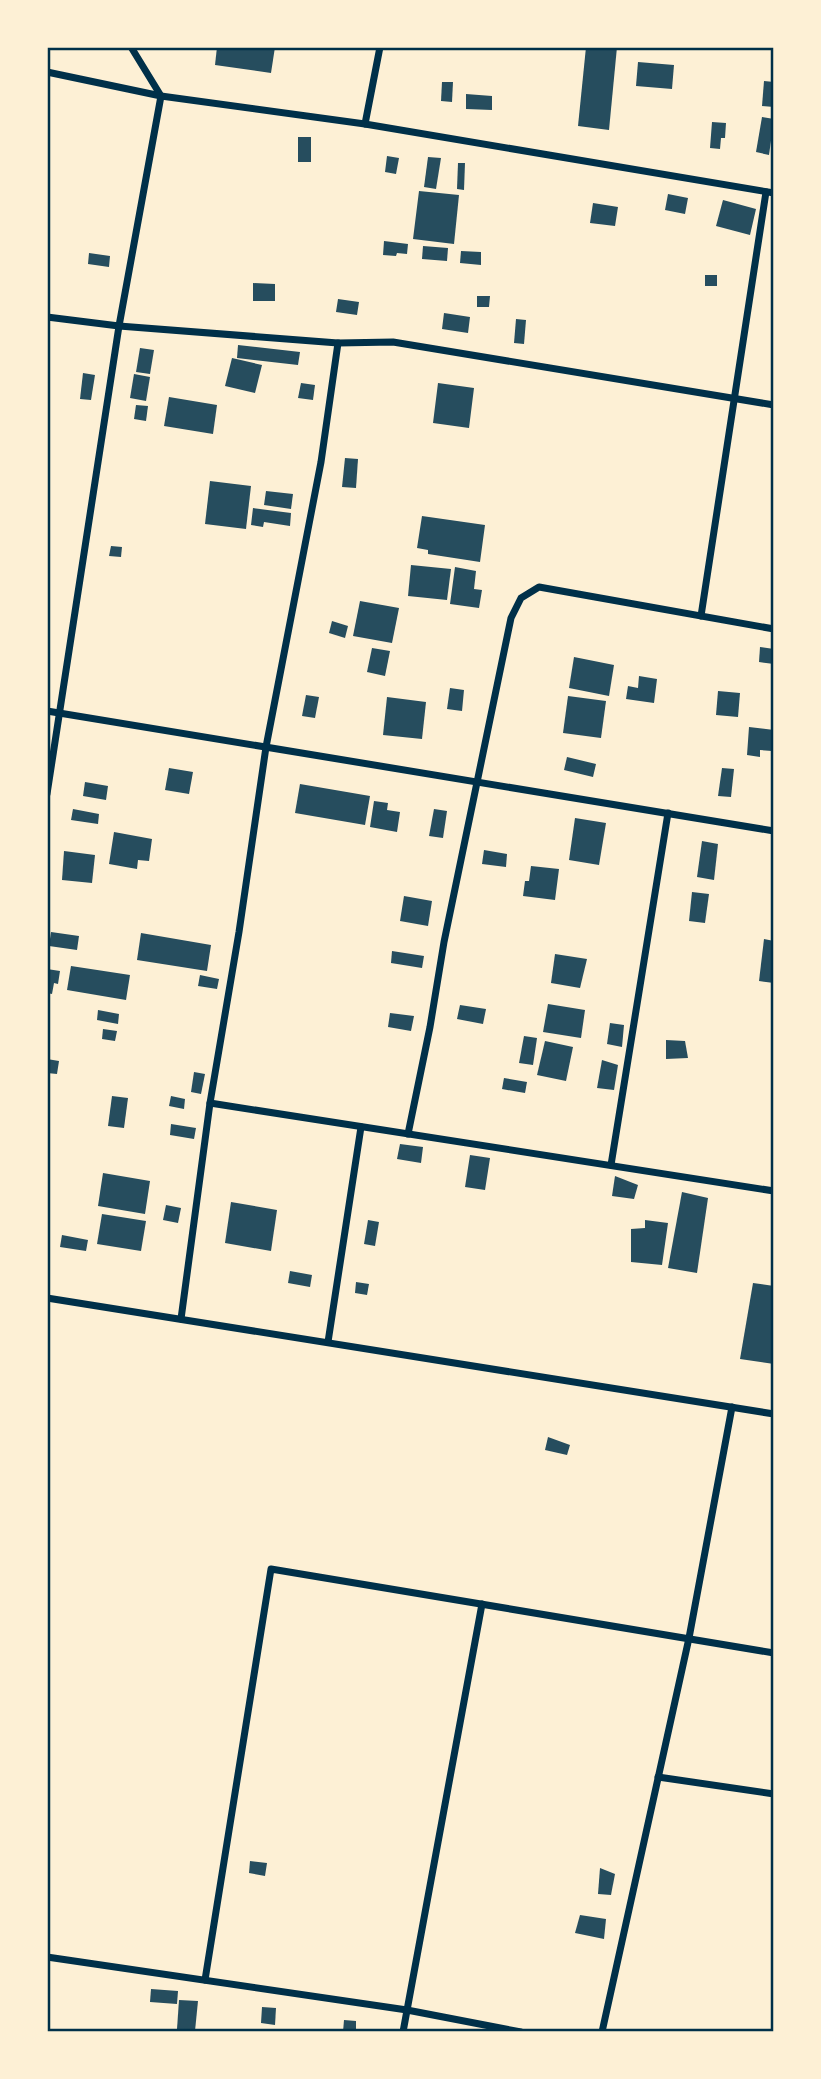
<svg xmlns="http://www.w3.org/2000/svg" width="821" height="2079" font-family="Bitter,serif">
<rect width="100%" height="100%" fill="#fdf0d5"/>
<g fill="#264d5e">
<polygon points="217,47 275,47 271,73 215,65"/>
<polygon points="586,47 617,47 609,130 578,126"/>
<polygon points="638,62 674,65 672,89 636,86"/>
<polygon points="764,81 774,82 774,107 762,106"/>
<polygon points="442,82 453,82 452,102 441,101"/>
<polygon points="466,94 492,96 492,110 466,109"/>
<polygon points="762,117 774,119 769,155 756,152"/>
<polygon points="712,122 726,123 725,138 721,138 720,149 710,148"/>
<rect x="298" y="137" width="13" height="25"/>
<polygon points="387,156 399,158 396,174 385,172"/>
<polygon points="428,157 441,158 436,189 424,187"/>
<polygon points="458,163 465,163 464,190 457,189"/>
<polygon points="419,191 459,195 454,244 413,239"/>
<polygon points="668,194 688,198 685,214 665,210"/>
<polygon points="723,200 756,209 750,235 716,226"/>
<polygon points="593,203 618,207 615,226 590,223"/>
<polygon points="384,241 408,244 407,254 397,253 396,256 383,255"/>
<polygon points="423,246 448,248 447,261 422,259"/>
<polygon points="461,251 481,252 481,265 460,263"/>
<polygon points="89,253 110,256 109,267 88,264"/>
<rect x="705" y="275" width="12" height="11"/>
<polygon points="253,283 275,284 275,301 253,301"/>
<polygon points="477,296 490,296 489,307 477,307"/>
<polygon points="338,299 359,302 357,315 336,312"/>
<polygon points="444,313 470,317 468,333 442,329"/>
<polygon points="516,319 526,320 524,344 514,343"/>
<polygon points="238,345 300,352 298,365 237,358"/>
<polygon points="140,348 154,350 150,374 136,372"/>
<polygon points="232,358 262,365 255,393 225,386"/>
<polygon points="83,373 95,375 91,400 80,399"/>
<polygon points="134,374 150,377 146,401 130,398"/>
<polygon points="301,383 315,385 313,400 298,398"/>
<polygon points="438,383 474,388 469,428 433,423"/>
<polygon points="169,397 217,405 213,434 164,426"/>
<polygon points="136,405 148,406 146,421 134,419"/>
<polygon points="345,458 358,459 356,488 342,487"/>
<polygon points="210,481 251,486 246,529 205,524"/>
<polygon points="266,491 293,494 291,509 264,505"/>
<polygon points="253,508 291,513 290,526 264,522 263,527 251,525"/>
<polygon points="422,516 485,525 480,562 428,554 428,550 417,548"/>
<polygon points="111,546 122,547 121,557 109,556"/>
<polygon points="411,565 451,569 447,600 408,596"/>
<polygon points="455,567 476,571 474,589 482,590 479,608 450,604"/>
<polygon points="360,601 399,608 392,643 353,636"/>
<polygon points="332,621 348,626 345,638 329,633"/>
<polygon points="760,647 774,649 774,664 759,662"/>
<polygon points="372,648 390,651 385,676 367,672"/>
<polygon points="574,657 614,665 609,696 569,688"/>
<polygon points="639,676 657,679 654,703 626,699 628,686 638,688"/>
<polygon points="450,688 464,690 462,711 447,709"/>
<polygon points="718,691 740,693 738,717 716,715"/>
<polygon points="306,695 319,697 315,718 302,716"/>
<polygon points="568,696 606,701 601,738 563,733"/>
<polygon points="387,697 426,702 422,739 383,735"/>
<polygon points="749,727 774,730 772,751 760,750 760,757 747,755"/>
<polygon points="567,757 596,764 593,777 564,770"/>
<polygon points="169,768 193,772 189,794 165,790"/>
<polygon points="722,768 734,769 731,797 718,796"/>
<polygon points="85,782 108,786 106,800 83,796"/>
<polygon points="300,784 370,796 365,825 295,813"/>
<polygon points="374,801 388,803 387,810 400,812 397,832 370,827"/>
<polygon points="73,809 99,814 98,824 71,820"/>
<polygon points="434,809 447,811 443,838 429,836"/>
<polygon points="575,818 606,823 599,865 569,860"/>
<polygon points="114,832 152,839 149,861 138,860 137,869 109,864"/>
<polygon points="702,841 718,844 714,880 697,877"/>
<polygon points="484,850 507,854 506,867 482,864"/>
<polygon points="64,851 95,855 92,883 62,880"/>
<polygon points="531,866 559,869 555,900 523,896 525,881 529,881"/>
<polygon points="692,892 709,894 705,923 689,921"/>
<polygon points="404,896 432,901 428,926 400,921"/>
<polygon points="51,932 79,936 77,950 49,946"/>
<polygon points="141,933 211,945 207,971 137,960"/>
<polygon points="764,939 774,941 774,983 759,981"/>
<polygon points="392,951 424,956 422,968 391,963"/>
<polygon points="555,954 587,959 580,988 551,983"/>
<polygon points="71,966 130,975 126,1000 67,990"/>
<polygon points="47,969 60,971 58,984 54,983 52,994 47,993"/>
<polygon points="200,975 219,979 217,989 198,986"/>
<polygon points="548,1004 585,1010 581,1038 543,1032"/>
<polygon points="460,1005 486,1009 483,1024 457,1019"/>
<polygon points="98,1010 119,1014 118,1024 97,1020"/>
<polygon points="390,1013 414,1016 411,1031 388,1027"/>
<polygon points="610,1023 624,1025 622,1047 607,1044"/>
<polygon points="103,1029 117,1031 115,1041 102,1039"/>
<polygon points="524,1036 537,1038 533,1065 519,1063"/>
<polygon points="666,1040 685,1041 688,1058 666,1059"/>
<polygon points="545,1041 573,1047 566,1081 537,1075"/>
<polygon points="47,1059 59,1061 57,1074 47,1073"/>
<polygon points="602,1060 618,1065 614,1090 597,1088"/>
<polygon points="194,1072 205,1074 201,1094 191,1092"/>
<polygon points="504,1078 527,1082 525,1093 502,1089"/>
<polygon points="112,1096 128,1098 124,1128 108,1126"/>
<polygon points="171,1096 185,1099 184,1109 169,1106"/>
<polygon points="171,1124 196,1128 194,1139 170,1135"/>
<polygon points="400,1144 423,1147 421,1163 397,1159"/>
<polygon points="470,1155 490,1158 485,1190 465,1187"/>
<polygon points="103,1173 150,1181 145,1214 98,1206"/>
<polygon points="615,1176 638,1185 634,1199 612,1196"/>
<polygon points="682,1192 708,1198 697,1273 668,1268"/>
<polygon points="231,1202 277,1210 271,1251 225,1243"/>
<polygon points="166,1205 181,1208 178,1223 163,1220"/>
<polygon points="102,1214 146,1221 141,1251 97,1244"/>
<polygon points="368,1220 379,1222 375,1246 364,1244"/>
<polygon points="645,1220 668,1223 662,1265 631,1262 631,1229 645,1228"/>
<polygon points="62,1235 88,1240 86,1251 60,1247"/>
<polygon points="290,1271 312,1275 310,1287 288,1283"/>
<polygon points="356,1282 369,1284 367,1295 355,1293"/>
<polygon points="753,1283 774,1286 774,1364 740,1359"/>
<polygon points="548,1437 570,1445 567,1455 545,1450"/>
<polygon points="250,1861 267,1863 265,1876 249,1873"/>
<polygon points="600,1868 615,1874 611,1895 598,1894"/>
<polygon points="580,1915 606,1919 604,1939 575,1933"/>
<polygon points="151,1989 178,1991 177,2004 150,2002"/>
<polygon points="179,2000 198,2001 195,2031 177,2029"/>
<polygon points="262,2007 276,2008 275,2025 261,2023"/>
<polygon points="344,2020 356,2021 356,2032 343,2032"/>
</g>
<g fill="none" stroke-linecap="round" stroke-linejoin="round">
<g stroke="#003049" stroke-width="7">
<polyline points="47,72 161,96 365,124 774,193"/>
<polyline points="365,124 380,47"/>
<polyline points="47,317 119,326 338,343 393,342 774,405"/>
<polyline points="701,616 766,192"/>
<polyline points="47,711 774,831"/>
<polyline points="47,794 119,326 161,96 131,47"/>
<polyline points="210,1103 774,1191"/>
<polyline points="408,1134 430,1027 444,942 511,618 521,598 539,587 774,629"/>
<polyline points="611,1165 668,813"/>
<polyline points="47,1298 774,1414"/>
<polyline points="181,1319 210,1103 239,932 266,747 321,462 338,343"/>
<polyline points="328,1342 361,1127"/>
<polyline points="658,1777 774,1794"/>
<polyline points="47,1957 407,2010 521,2032"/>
<polyline points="205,1980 271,1569 774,1653"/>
<polyline points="403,2032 482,1604"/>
<polyline points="602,2032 689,1638 732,1407"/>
</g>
</g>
<rect width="821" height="2079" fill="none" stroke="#fdf0d5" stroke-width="98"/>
<rect x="49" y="49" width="723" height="1981" fill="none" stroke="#003049" stroke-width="2.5"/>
</svg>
